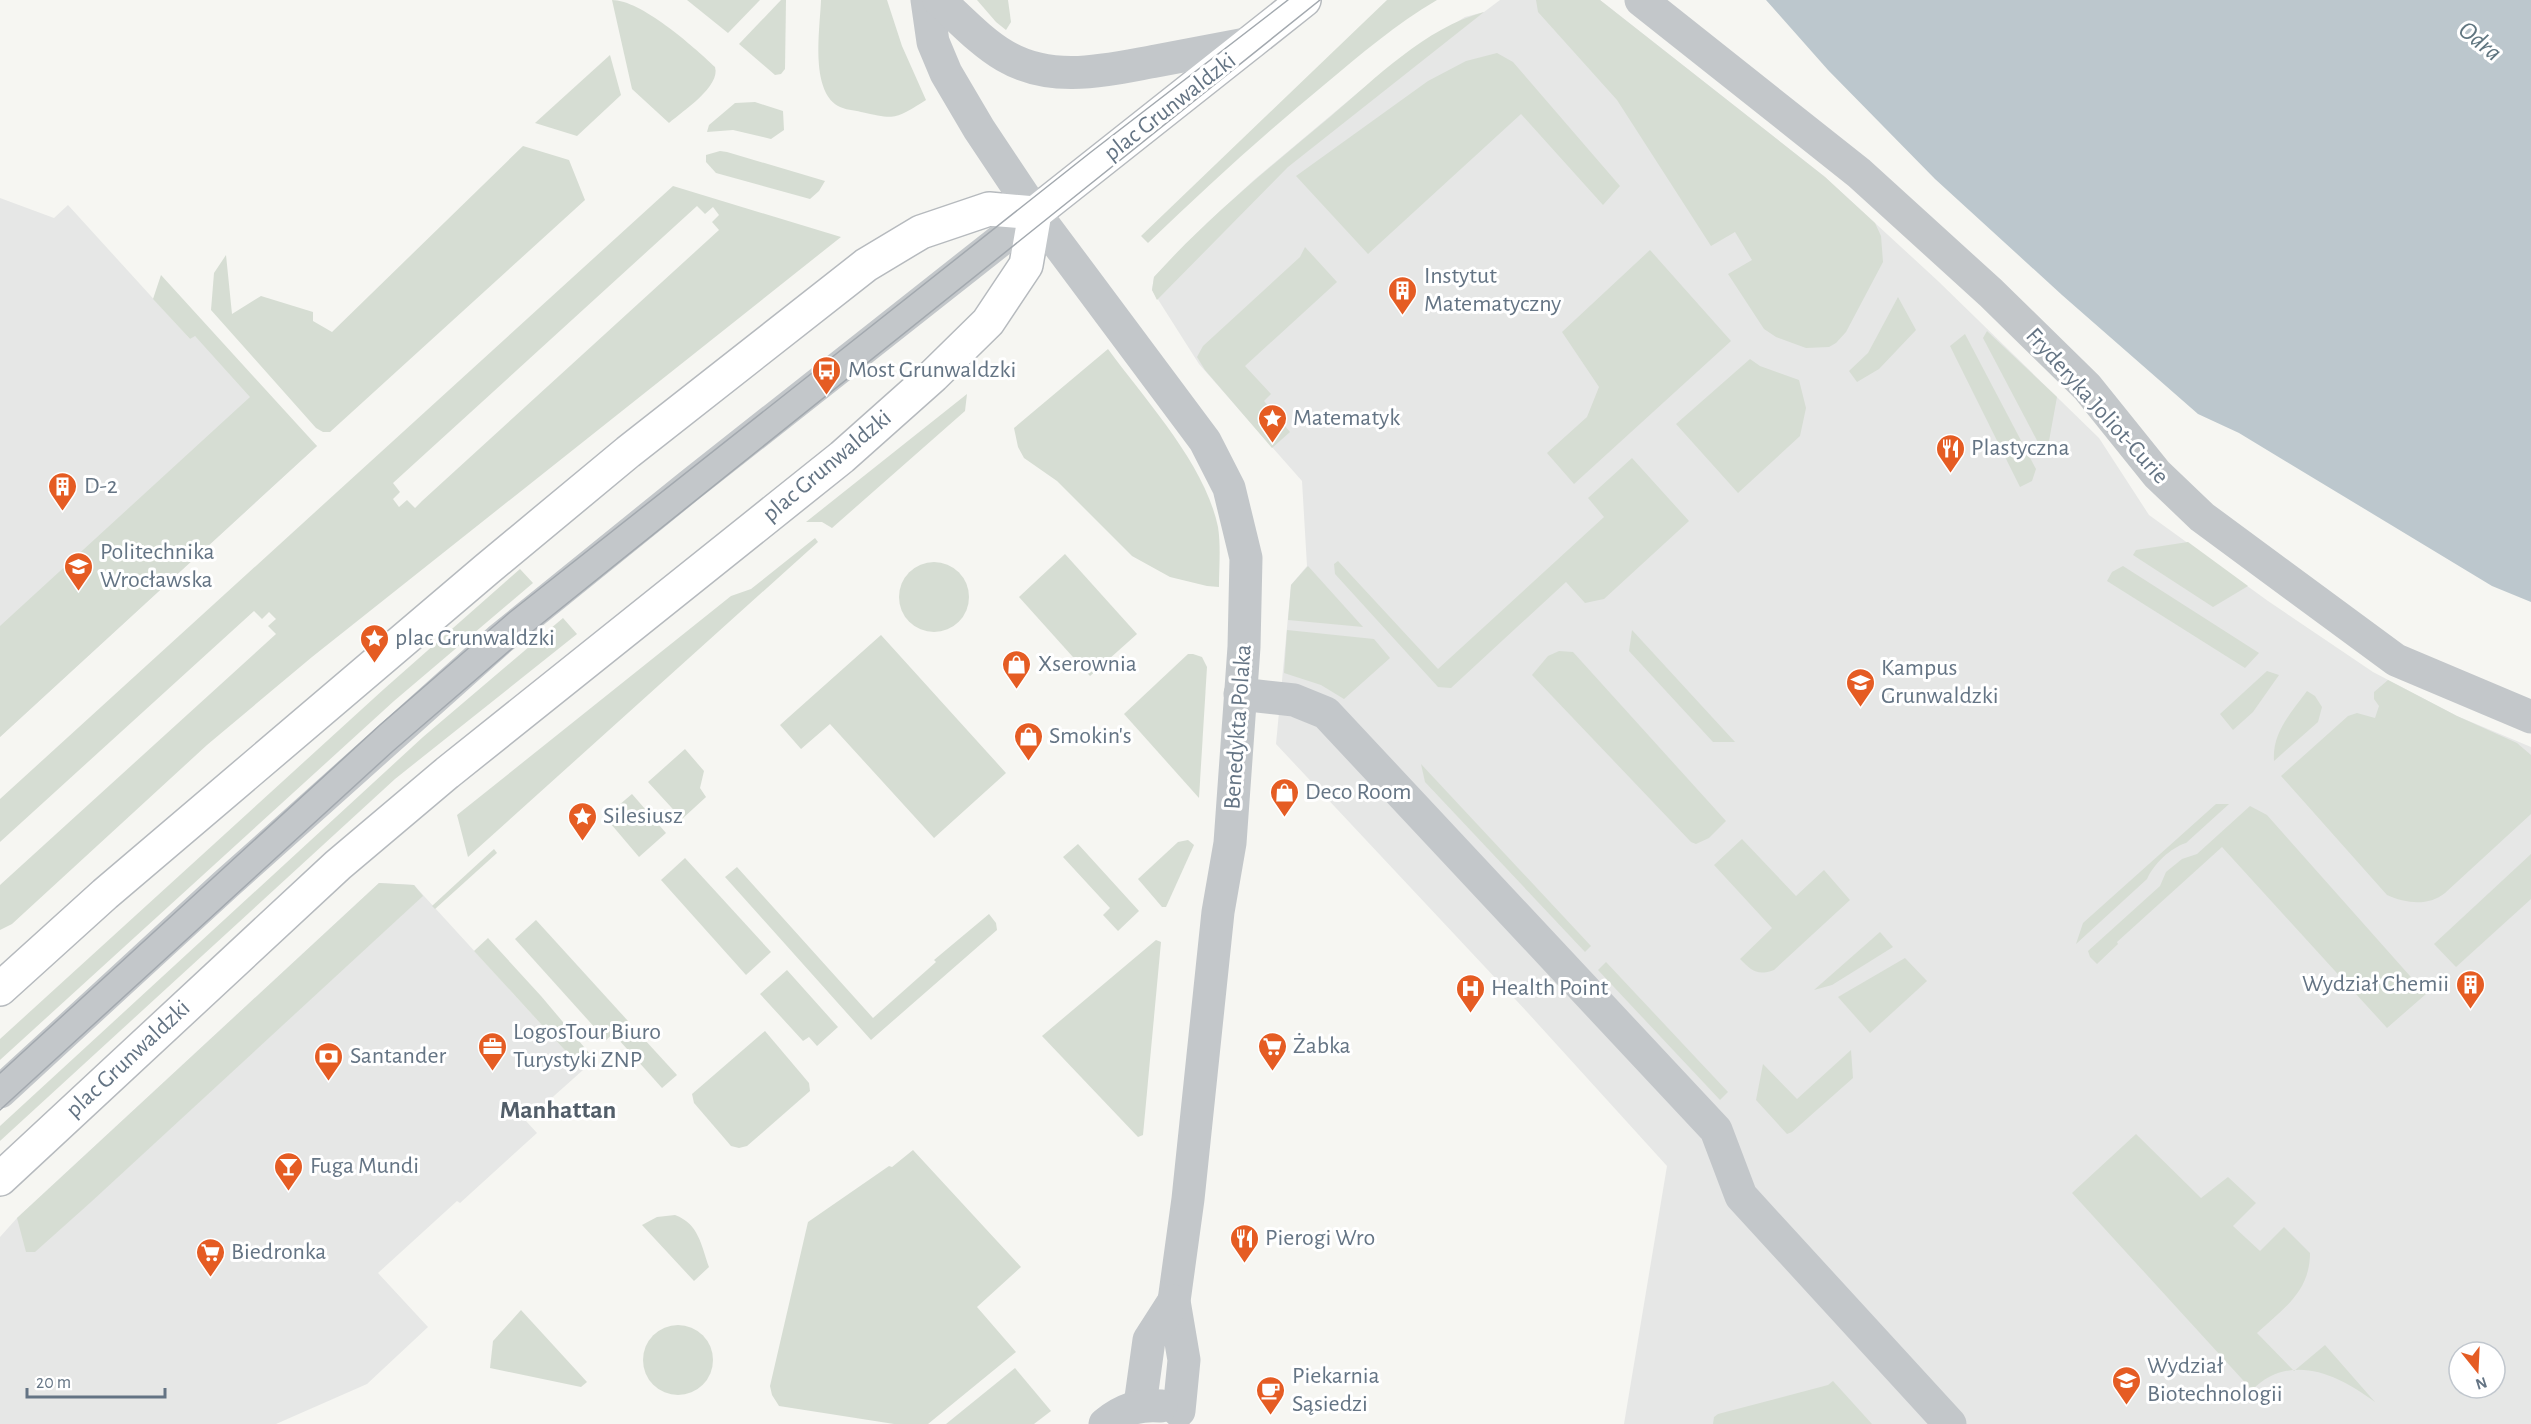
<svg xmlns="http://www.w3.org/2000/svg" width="2531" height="1424" font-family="'Alegreya Sans',sans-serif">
<rect width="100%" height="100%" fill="#f6f6f2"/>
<g fill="#e6e7e6" fill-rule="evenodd">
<path d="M1500,0H1600L1825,177L1938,281L2099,438L2149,515L2268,601L2373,672L2457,716L2531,747V1424H1624L1667,1166L1528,1013L1276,744L1291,585L1307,566L1302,481L1199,364L1152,290L1154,277L1207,223L1254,180L1361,90L1416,47L1465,17L1484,12ZM2459,1352H2495V1388H2459Z"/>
<polygon points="0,198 54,218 68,205 190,339 194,335 317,446 0,737"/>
<polygon points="379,883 414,885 583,1070 526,1121 537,1133 460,1203 457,1201 378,1273 428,1327 367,1384 276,1424 0,1424 0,1237 17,1218"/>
</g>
<g fill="#d6ddd3" fill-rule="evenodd">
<path d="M612,0C641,0 693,46 715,67C721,86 683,111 669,123L632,89Z"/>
<polygon points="687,0 760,0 728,33"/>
<polygon points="781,0 786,0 785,69 781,74 775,75 739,44"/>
<path d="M821,0H887L902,46L926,100C895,119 897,120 861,112C854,110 845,110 838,106C810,89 820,29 821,0Z"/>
<polygon points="977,0 1008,0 1011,22 1006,30 996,22"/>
<path d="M1387,0H1437C1396,24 1361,54 1324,85C1263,135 1205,188 1148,243L1141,236Z"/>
<polygon points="1536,0 1600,0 1825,177 1875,223 1881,236 1883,262 1846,332 1836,343 1829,347 1806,348 1776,337 1764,329 1728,274 1752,260 1735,232 1711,246 1617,100 1538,12"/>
<path d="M1484,12L1288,167L1157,300L1152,290L1154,277C1207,218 1269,168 1330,117C1376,78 1425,28 1484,12Z"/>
<polygon points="1497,53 1513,62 1620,186 1603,205 1521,114 1368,254 1296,176 1428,81 1466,61"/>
<polygon points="610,55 621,95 577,136 535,123"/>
<polygon points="755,102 783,111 784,130 771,139 733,130 707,132 709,125 735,103"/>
<polygon points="523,146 569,160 585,200 330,432 323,432 316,428 211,310 214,273 226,255 232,314 261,296 313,312 313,321 332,332"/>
<polygon points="720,151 727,152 825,181 819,191 810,199 716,173 706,162 706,155"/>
<path d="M673,186L841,237L312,657L207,745L12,924L0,930V885L276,634L268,626L276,619L269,612L262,619L254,611L0,842V799ZM697,206L705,214L713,207L719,215L712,222L719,230L422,501L415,508L407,500L399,507L393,499L400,492L393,483Z"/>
<polygon points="1305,247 1337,282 1245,366 1271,394 1264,401 1290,432 1272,448 1205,370 1197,357 1203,346 1300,257"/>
<polygon points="1650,250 1731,341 1574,484 1547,453 1587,417 1599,387 1562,332"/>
<polygon points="161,275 317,446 0,737 0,626 250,397 195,336 190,339 153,299"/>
<polygon points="1898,297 1916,330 1879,369 1857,382 1849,371 1868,353"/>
<polygon points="1987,331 2057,397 2047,452 2042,450 1983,338"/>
<polygon points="1965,334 2036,469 2032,481 2020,487 1950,346"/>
<path d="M1108,349C1146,401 1205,464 1218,527C1221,546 1219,568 1219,587L1207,586L1170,577L1132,556L1057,481L1024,458L1018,447L1014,428Z"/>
<polygon points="1750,359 1760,366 1799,380 1806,408 1800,436 1738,493 1676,424"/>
<polygon points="967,394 965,411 832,528 822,522 806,522"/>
<polygon points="1632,458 1689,521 1604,599 1585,603 1566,582 1451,688 1438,687 1335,574 1334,564 1338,561 1438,669 1604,517 1588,498"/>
<polygon points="815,538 818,542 468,857 457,815 731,596 751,589"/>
<polygon points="2188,542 2248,586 2213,607 2133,555 2136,550"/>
<polygon points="1065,554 1137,634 1090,676 1019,597"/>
<circle cx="934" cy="597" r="35"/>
<polygon points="1308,566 1363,627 1288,620 1291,585"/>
<polygon points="2123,566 2259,653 2245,668 2107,581 2112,572"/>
<polygon points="520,569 533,583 394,701 0,1060 0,1039 384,689"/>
<polygon points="563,618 577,634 395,779 0,1141 0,1126 423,737"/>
<polygon points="1287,630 1374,639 1390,658 1344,699 1321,685 1284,673"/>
<polygon points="1632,630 1735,742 1713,742 1629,651"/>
<polygon points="881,635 1006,773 934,838 830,724 801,749 780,725"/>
<polygon points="1559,651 1573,652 1726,821 1709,838 1696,844 1691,842 1532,675 1548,656"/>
<polygon points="1188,654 1193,654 1202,657 1207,667 1199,798 1124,714"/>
<polygon points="2267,671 2279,675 2253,712 2233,730 2220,714"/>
<path d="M2388,680L2457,716L2517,743L2531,755V814L2445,893C2428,907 2405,903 2387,895L2281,776L2348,716L2357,713L2375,718L2379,706L2374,699V692Z"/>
<path d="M2307,691L2315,696L2322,707L2318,722L2274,761C2272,732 2291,713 2307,691Z"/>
<polygon points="685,749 704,771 700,788 706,797 682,819 648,782"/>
<polygon points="1421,764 1591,946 1585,952 1425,782"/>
<polygon points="632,794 666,833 639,857 605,817"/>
<path d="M2216,804H2229L2186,843C2170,848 2154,864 2147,879L2076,944L2083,923Z"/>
<polygon points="2250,806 2267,815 2426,994 2387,1028 2222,847 2117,942 2118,944 2097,964 2090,957 2088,951 2160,886 2166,872 2182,859 2197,854"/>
<path d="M1742,839L1796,896L1824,870L1850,900L1774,970C1757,976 1752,971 1740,959L1772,928L1714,865Z"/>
<polygon points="1188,840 1194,845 1166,907 1162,907 1138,879 1178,842"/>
<polygon points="1078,844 1139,911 1118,931 1103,915 1110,908 1063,857"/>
<polygon points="494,849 497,853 435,909 432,906"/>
<polygon points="2531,854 2531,899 2456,967 2434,944"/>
<polygon points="685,858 771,952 746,975 661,880"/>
<polygon points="737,867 873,1018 936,962 934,960 989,914 996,923 997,930 871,1040 725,877"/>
<polygon points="379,883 414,885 423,896 91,1202 35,1252 26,1252 17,1218"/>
<polygon points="536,920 628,1021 606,1040 515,939"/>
<polygon points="1880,932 1893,947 1832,985 1814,990"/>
<polygon points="488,938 541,996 595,1060 583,1070 474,951"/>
<polygon points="1156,940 1161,942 1143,1135 1138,1137 1042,1036"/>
<polygon points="1905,958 1927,981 1870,1033 1838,997"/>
<polygon points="1606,962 1728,1092 1720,1100 1598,970"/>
<polygon points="787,970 838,1027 817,1046 809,1037 803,1041 760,994"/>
<polygon points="633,1027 677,1075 662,1088 619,1040"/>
<polygon points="765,1031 809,1083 810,1091 747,1146 739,1148 731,1146 694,1103 692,1094"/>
<polygon points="1851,1050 1853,1078 1792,1132 1787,1134 1756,1100 1763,1064 1797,1099"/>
<path d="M2136,1134L2201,1198L2228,1177L2256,1203L2233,1226L2260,1251L2284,1227L2310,1253C2310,1292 2283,1309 2257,1333L2294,1371L2325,1345L2375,1402C2338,1374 2290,1352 2252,1390L2072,1193Z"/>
<polygon points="913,1150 1021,1267 977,1307 1016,1352 928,1424 894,1424 779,1406 772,1395 770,1386 808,1222 889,1166 892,1167"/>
<path d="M675,1215C699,1224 701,1245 709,1267L694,1281L642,1225L657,1217Z"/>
<polygon points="521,1310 587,1382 581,1387 490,1368 493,1341"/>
<circle cx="678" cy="1360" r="35"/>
<polygon points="1015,1368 1051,1411 1034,1424 946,1424"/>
<polygon points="1833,1381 1872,1424 1713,1424 1714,1417 1718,1414 1828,1385"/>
</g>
<polygon fill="#bcc7cd" points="1766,0 2531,0 2531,602 2492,586 2239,433 2198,414 2062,295 1935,179 1828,70"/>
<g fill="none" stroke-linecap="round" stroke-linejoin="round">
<defs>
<g id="major">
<polyline points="0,989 105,894 487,569 628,452 866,265 921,232 989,209 1035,213"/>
<polyline points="0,1179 338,865 447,773 842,457 933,376 988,322 1026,265 1035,213 1304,0"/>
</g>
</defs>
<use href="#major" stroke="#b6babe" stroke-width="36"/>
<g stroke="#c3c7ca" stroke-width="33">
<polyline points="927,0 933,42 946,73 979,129 1035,213 1205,441 1229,488 1246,558 1244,647 1230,843 1218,912 1188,1199 1174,1301 1184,1360 1179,1411"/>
<path d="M939,0C960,19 981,42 1005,56C1053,84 1106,70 1156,61C1188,55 1219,49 1251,43"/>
<polyline points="1641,0 1859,173 1991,293 2087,387 2157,474 2202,517 2396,660 2531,717"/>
<polyline points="1240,694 1294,700 1326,713 1716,1130 1741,1196 1950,1424"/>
<polyline points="0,1092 225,885 500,639 689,486 1035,213"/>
<polyline points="1140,1405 1149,1340 1174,1301"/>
<path d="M1105,1424C1122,1410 1138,1404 1161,1406"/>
</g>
<use href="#major" stroke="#fff" stroke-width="33"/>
<g stroke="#a3a9af" stroke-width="1.5">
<polyline points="0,1073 380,725 509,613 1091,152 1288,0"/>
<polyline points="0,1110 393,751 529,634 1320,0"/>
</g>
</g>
<defs>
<symbol id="building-pin" viewBox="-11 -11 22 30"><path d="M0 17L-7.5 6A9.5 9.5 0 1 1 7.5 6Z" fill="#e55c23" stroke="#fff"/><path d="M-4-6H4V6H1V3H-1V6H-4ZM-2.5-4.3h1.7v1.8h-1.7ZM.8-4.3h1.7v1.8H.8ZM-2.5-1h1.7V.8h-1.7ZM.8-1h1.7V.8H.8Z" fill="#fff"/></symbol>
<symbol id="bus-pin" viewBox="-11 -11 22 30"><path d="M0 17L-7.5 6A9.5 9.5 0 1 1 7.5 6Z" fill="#e55c23" stroke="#fff"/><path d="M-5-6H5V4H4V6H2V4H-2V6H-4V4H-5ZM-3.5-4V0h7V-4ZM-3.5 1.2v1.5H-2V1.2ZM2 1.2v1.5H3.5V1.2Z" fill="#fff"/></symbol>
<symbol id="sight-pin" viewBox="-11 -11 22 30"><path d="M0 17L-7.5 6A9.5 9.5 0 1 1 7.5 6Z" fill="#e55c23" stroke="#fff"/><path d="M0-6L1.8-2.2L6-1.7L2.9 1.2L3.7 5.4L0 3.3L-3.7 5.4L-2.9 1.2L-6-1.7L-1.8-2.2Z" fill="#fff"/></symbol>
<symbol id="restaurant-pin" viewBox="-11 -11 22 30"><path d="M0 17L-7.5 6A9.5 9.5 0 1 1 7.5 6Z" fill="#e55c23" stroke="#fff"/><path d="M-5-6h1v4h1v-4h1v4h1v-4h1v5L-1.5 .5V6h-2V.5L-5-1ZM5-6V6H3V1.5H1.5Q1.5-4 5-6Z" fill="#fff"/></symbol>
<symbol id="university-pin" viewBox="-11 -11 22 30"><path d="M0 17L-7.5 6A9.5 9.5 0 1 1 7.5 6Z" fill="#e55c23" stroke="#fff"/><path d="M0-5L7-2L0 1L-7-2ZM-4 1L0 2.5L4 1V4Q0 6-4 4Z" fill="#fff"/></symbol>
<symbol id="shop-pin" viewBox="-11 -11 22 30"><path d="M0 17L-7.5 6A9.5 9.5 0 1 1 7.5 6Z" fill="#e55c23" stroke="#fff"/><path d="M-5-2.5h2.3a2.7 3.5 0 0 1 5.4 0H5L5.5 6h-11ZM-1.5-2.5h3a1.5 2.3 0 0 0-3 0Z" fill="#fff"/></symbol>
<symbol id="hospital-pin" viewBox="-11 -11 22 30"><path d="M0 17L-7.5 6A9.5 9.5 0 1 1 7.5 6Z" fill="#e55c23" stroke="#fff"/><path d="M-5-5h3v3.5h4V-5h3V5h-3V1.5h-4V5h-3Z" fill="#fff"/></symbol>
<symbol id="office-pin" viewBox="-11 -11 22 30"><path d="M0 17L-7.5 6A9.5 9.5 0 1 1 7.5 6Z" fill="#e55c23" stroke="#fff"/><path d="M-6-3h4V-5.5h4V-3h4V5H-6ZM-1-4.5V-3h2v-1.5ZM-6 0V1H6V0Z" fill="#fff"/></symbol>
<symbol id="supermarket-pin" viewBox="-11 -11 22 30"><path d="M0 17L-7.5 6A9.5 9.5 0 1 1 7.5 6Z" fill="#e55c23" stroke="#fff"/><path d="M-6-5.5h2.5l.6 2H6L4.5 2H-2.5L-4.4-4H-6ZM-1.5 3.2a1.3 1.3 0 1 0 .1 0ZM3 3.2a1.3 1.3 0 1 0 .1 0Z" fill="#fff"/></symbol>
<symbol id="bank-pin" viewBox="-11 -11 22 30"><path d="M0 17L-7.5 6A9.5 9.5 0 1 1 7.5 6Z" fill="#e55c23" stroke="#fff"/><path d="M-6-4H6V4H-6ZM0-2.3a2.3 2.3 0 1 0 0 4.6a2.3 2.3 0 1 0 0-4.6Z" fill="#fff"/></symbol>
<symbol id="bar-pin" viewBox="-11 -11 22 30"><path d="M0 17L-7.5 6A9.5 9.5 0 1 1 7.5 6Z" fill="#e55c23" stroke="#fff"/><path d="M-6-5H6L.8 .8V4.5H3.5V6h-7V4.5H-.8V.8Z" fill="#fff"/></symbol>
<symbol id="cafe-pin" viewBox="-11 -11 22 30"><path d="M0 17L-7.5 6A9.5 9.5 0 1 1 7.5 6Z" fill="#e55c23" stroke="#fff"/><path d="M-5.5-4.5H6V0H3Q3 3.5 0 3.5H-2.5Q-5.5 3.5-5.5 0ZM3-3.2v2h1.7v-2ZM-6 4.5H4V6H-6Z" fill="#fff"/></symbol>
</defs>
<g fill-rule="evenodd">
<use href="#building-pin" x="1386" y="274" width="33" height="45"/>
<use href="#bus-pin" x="810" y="354" width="33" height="45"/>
<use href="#sight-pin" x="1256" y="402" width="33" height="45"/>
<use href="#restaurant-pin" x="1934" y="432" width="33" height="45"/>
<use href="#building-pin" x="46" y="470" width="33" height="45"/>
<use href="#university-pin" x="62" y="550" width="33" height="45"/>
<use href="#sight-pin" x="358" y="622" width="33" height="45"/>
<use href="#shop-pin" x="1000" y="648" width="33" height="45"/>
<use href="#university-pin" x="1844" y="666" width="33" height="45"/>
<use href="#shop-pin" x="1012" y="720" width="33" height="45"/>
<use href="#shop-pin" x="1268" y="776" width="33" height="45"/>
<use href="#sight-pin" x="566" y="800" width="33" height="45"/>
<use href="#building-pin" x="2454" y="968" width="33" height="45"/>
<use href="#hospital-pin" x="1454" y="972" width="33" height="45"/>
<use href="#office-pin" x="476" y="1030" width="33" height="45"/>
<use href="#supermarket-pin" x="1256" y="1030" width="33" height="45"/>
<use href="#bank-pin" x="312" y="1040" width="33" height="45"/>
<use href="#bar-pin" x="272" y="1150" width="33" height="45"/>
<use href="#restaurant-pin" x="1228" y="1222" width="33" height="45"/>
<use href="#supermarket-pin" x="194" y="1236" width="33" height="45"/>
<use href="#university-pin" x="2110" y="1364" width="33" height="45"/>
<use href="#cafe-pin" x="1254" y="1374" width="33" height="45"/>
</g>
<g text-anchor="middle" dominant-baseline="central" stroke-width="6" stroke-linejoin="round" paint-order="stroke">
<g font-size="24" fill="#647484" stroke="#fff">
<text transform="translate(1170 107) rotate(-38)">plac Grunwaldzki</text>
<text transform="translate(2097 406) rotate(48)">Fryderyka Joliot-Curie</text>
<text transform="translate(827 466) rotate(-40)">plac Grunwaldzki</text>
<text transform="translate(1238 727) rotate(-86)">Benedykta Polaka</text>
<text transform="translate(128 1059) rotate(-43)">plac Grunwaldzki</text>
</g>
<g font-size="24" fill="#647484" stroke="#fff" text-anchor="start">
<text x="1424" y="276">Instytut<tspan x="1424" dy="28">Matematyczny</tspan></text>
<text x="848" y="370">Most Grunwaldzki</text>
<text x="1293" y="418">Matematyk</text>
<text x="1971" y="448">Plastyczna</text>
<text x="84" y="486">D-2</text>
<text x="100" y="552">Politechnika<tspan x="100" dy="28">Wrocławska</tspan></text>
<text x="395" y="638">plac Grunwaldzki</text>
<text x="1038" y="664">Xserownia</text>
<text x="1881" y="668">Kampus<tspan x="1881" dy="28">Grunwaldzki</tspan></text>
<text x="1049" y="736">Smokin's</text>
<text x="1305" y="792">Deco Room</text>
<text x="603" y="816">Silesiusz</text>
<text x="2449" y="984" text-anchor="end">Wydział Chemii</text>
<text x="1491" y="988">Health Point</text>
<text x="513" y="1032">LogosTour Biuro<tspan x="513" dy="28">Turystyki ZNP</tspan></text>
<text x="1293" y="1046">Żabka</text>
<text x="350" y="1056">Santander</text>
<text x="310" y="1166">Fuga Mundi</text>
<text x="1265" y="1238">Pierogi Wro</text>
<text x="231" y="1252">Biedronka</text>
<text x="2147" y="1366">Wydział<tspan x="2147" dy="28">Biotechnologii</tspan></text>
<text x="1292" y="1376">Piekarnia<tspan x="1292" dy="28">Sąsiedzi</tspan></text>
</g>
<g font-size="26" font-style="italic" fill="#607680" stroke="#fff">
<text transform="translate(2480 41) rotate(39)">Odra</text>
</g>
<g font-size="26" font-weight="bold" fill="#525e69" stroke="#fff">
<text x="558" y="1110">Manhattan</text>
</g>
</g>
<g transform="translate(2477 1370) rotate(162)"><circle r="28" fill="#ffffff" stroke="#c1c7ce" stroke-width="1.5"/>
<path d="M0-4.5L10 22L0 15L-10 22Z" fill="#e55c23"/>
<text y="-9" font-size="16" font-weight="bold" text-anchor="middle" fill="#647484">N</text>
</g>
<path d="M27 1388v9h138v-9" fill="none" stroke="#647484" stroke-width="3"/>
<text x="36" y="1388" font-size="18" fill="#647484" stroke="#ffffff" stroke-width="4.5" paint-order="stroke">20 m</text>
</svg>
